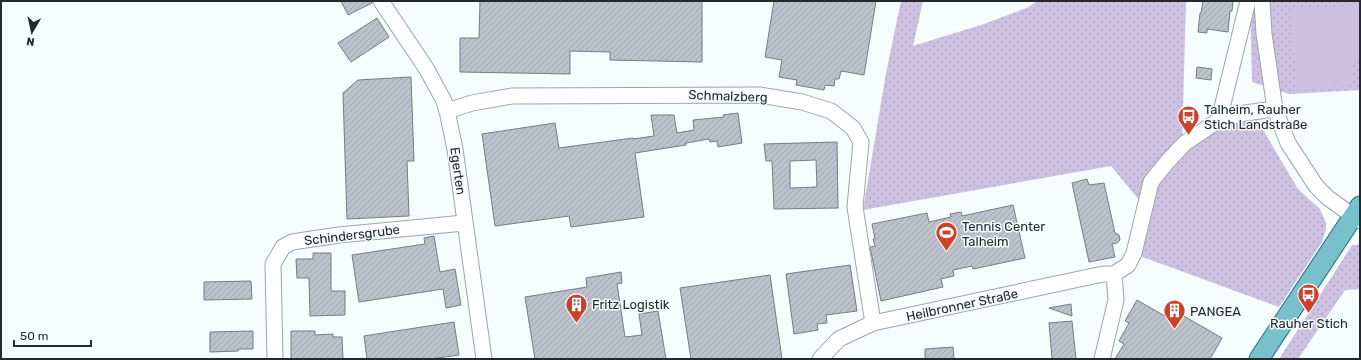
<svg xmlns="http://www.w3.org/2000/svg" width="1361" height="360" font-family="Rubik,sans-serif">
<defs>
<pattern id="grass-dots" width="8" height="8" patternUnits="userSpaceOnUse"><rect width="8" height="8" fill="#ccc1e1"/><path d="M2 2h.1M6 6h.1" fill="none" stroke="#afa6c1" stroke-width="1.8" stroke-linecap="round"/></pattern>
<pattern id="building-hatch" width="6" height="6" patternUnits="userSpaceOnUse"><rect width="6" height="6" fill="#bdc1cc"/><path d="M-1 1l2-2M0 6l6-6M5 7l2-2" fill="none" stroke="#a2a6af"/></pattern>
</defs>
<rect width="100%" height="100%" fill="#f6fbfe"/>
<g fill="url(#grass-dots)">
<polygon points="901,1 923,1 913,46 984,24 1029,7 1037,1 1186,1 1182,144 1144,206 1111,166 863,210 886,73"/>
<polygon points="1250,1 1360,1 1360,90 1289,94 1252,82"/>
<polygon points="1253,113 1298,189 1320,209 1326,223 1326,229 1322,242 1279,307 1140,256 1152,183 1220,121"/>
<polygon points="1352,245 1360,245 1360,289 1345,290 1298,359 1279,359"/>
</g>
<polygon fill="#ccc1e1" points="1360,5 1360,59 1350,60 1352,85 1297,90 1290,10"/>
<g fill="url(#building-hatch)" stroke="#777b85" fill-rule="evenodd">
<polygon points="341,1 372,1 372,3 348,15"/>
<polygon points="480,1 702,1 702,62 610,60 610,52 570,51 570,74 460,72 460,38 479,38"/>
<polygon points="774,1 876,1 864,75 841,71 839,79 835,79 834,86 825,85 824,90 796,85 797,80 779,77 782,60 765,57"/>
<polygon points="1203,1 1233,1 1232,11 1230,11 1228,32 1207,29 1207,33 1198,32 1200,13 1201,13"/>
<polygon points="377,18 389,37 351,62 338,43"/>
<polygon points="1197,67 1212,69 1211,80 1196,78"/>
<polygon points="411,77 414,161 407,161 409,216 347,219 343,93 358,80"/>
<polygon points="738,113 742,143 718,147 717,141 710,142 709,139 686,143 686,145 635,153 644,217 571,227 569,216 495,226 482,134 555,123 559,148 633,138 633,139 654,136 651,115 674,115 677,133 694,130 693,120 724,117 723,115"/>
<path d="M837,142L838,208L774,209L772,161H766L764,144ZM816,160L817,187L790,188V161Z"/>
<polygon points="1087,179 1089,185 1104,183 1115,233 1119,235 1120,240 1117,243 1112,244 1115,257 1089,262 1072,183"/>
<polygon points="1013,205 1025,258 973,269 972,266 953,270 954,276 941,279 943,287 881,301 870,247 875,246 873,239 875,239 872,224 927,213 929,222 951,217 950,214 961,212 962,216"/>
<polygon points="434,236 440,272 455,269 461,305 446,308 443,289 359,302 352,255 425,244 424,238"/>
<polygon points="313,253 331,253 331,291 345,291 345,315 310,316 309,278 297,278 296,259 313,259"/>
<polygon points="850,265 857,311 826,315 827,323 817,324 818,330 794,334 786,274"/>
<polygon points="621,272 622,283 617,284 625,337 642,335 639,314 658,311 666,359 535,359 525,297 587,287 586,278"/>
<polygon points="770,275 782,359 691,359 680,288"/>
<polygon points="251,281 252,299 204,300 204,282"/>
<polygon points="1137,300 1177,323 1182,315 1222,338 1210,359 1115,359 1124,344 1119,341 1129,323 1125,321"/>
<polygon points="1071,304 1072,316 1049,308"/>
<polygon points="1072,321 1076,359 1052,359 1049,323"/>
<polygon points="454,322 459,355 431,359 367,359 364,336"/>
<polygon points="253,331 253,349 238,349 238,351 210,352 210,332"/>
<polygon points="291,331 315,331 315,335 333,334 333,337 342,337 343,359 291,359"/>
<polygon points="953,347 954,359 925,359 925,349"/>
</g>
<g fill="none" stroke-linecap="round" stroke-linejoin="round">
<defs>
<g id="minor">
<polyline points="381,1 426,68 444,101 447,111 455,149 484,359"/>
<polyline points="1262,1 1264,34 1275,109 1288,143 1316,186 1328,198 1360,221"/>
<polyline points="447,111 472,103 512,96 760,95 802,102 831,111 853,128 861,142 855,207 873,323"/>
<polyline points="1219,120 1248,1"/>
<polyline points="275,359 273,264 283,247 292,242 339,235 464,223"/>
<polyline points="820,359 839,339 873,323 1103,274 1114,274 1128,265 1134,253 1151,182 1167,162 1185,143 1219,120 1245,113 1275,109"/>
<polyline points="1102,359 1116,300 1114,274"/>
</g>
<polyline id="major" points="1259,359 1360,206"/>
</defs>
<use href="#minor" stroke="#9aa5ad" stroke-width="17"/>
<use href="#major" stroke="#20707d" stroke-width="21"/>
<use href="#minor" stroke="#fff" stroke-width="15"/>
<use href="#major" stroke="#78c1cb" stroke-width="19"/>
</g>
<defs>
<symbol id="bus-pin" viewBox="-11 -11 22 30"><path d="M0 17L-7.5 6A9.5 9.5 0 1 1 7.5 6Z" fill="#cd412a" stroke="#f6fbfe"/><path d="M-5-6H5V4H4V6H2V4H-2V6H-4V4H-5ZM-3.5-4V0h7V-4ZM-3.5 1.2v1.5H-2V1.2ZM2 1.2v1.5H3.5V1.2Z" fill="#fff"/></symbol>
<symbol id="stadium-pin" viewBox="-11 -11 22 30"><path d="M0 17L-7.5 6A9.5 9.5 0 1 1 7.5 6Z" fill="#cd412a" stroke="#f6fbfe"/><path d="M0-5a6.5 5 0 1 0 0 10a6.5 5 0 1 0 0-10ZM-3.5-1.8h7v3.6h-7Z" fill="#fff"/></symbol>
<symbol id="building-pin" viewBox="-11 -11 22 30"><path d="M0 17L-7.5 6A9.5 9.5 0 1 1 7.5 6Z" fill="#cd412a" stroke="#f6fbfe"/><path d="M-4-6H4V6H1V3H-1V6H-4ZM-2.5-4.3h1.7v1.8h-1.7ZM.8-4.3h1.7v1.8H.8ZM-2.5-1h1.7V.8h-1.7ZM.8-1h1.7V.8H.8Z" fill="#fff"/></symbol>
</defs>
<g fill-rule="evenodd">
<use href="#bus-pin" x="1176" y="104" width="25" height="34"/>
<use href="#stadium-pin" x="934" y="220" width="25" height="34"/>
<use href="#bus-pin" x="1296" y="282" width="25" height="34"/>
<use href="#building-pin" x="564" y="292" width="25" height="34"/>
<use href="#building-pin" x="1162" y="298" width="25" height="34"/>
</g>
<g text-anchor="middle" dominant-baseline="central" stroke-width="3" stroke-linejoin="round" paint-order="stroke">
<g font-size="13" fill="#25292c" stroke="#f6fbfe">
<text transform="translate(728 96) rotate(2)">Schmalzberg</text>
<text transform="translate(458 171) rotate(82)">Egerten</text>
<text transform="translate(352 235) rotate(-7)">Schindersgrube</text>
<text transform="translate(962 305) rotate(-12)">Heilbronner Straße</text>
</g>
<g font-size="13" fill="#25292c" stroke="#f6fbfe" text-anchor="start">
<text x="1204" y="109">Talheim, Rauher<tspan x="1204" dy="15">Stich Landstraße</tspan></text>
<text x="962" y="226">Tennis Center<tspan x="962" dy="15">Talheim</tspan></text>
<text x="592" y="304">Fritz Logistik</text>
<text x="1190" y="311">PANGEA</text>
<text x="1309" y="323" text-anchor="middle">Rauher Stich</text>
</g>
</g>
<rect width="1361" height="360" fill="none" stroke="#25292c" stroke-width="4"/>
<g transform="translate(32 32) rotate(189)" stroke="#f6fbfe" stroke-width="3" paint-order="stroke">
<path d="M0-3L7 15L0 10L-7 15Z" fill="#25292c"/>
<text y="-6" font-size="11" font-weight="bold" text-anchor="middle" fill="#25292c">N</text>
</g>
<path d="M14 340v6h77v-6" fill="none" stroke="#25292c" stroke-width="2"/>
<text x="20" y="340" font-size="12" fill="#25292c" stroke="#f6fbfe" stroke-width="3" paint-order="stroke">50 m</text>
</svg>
